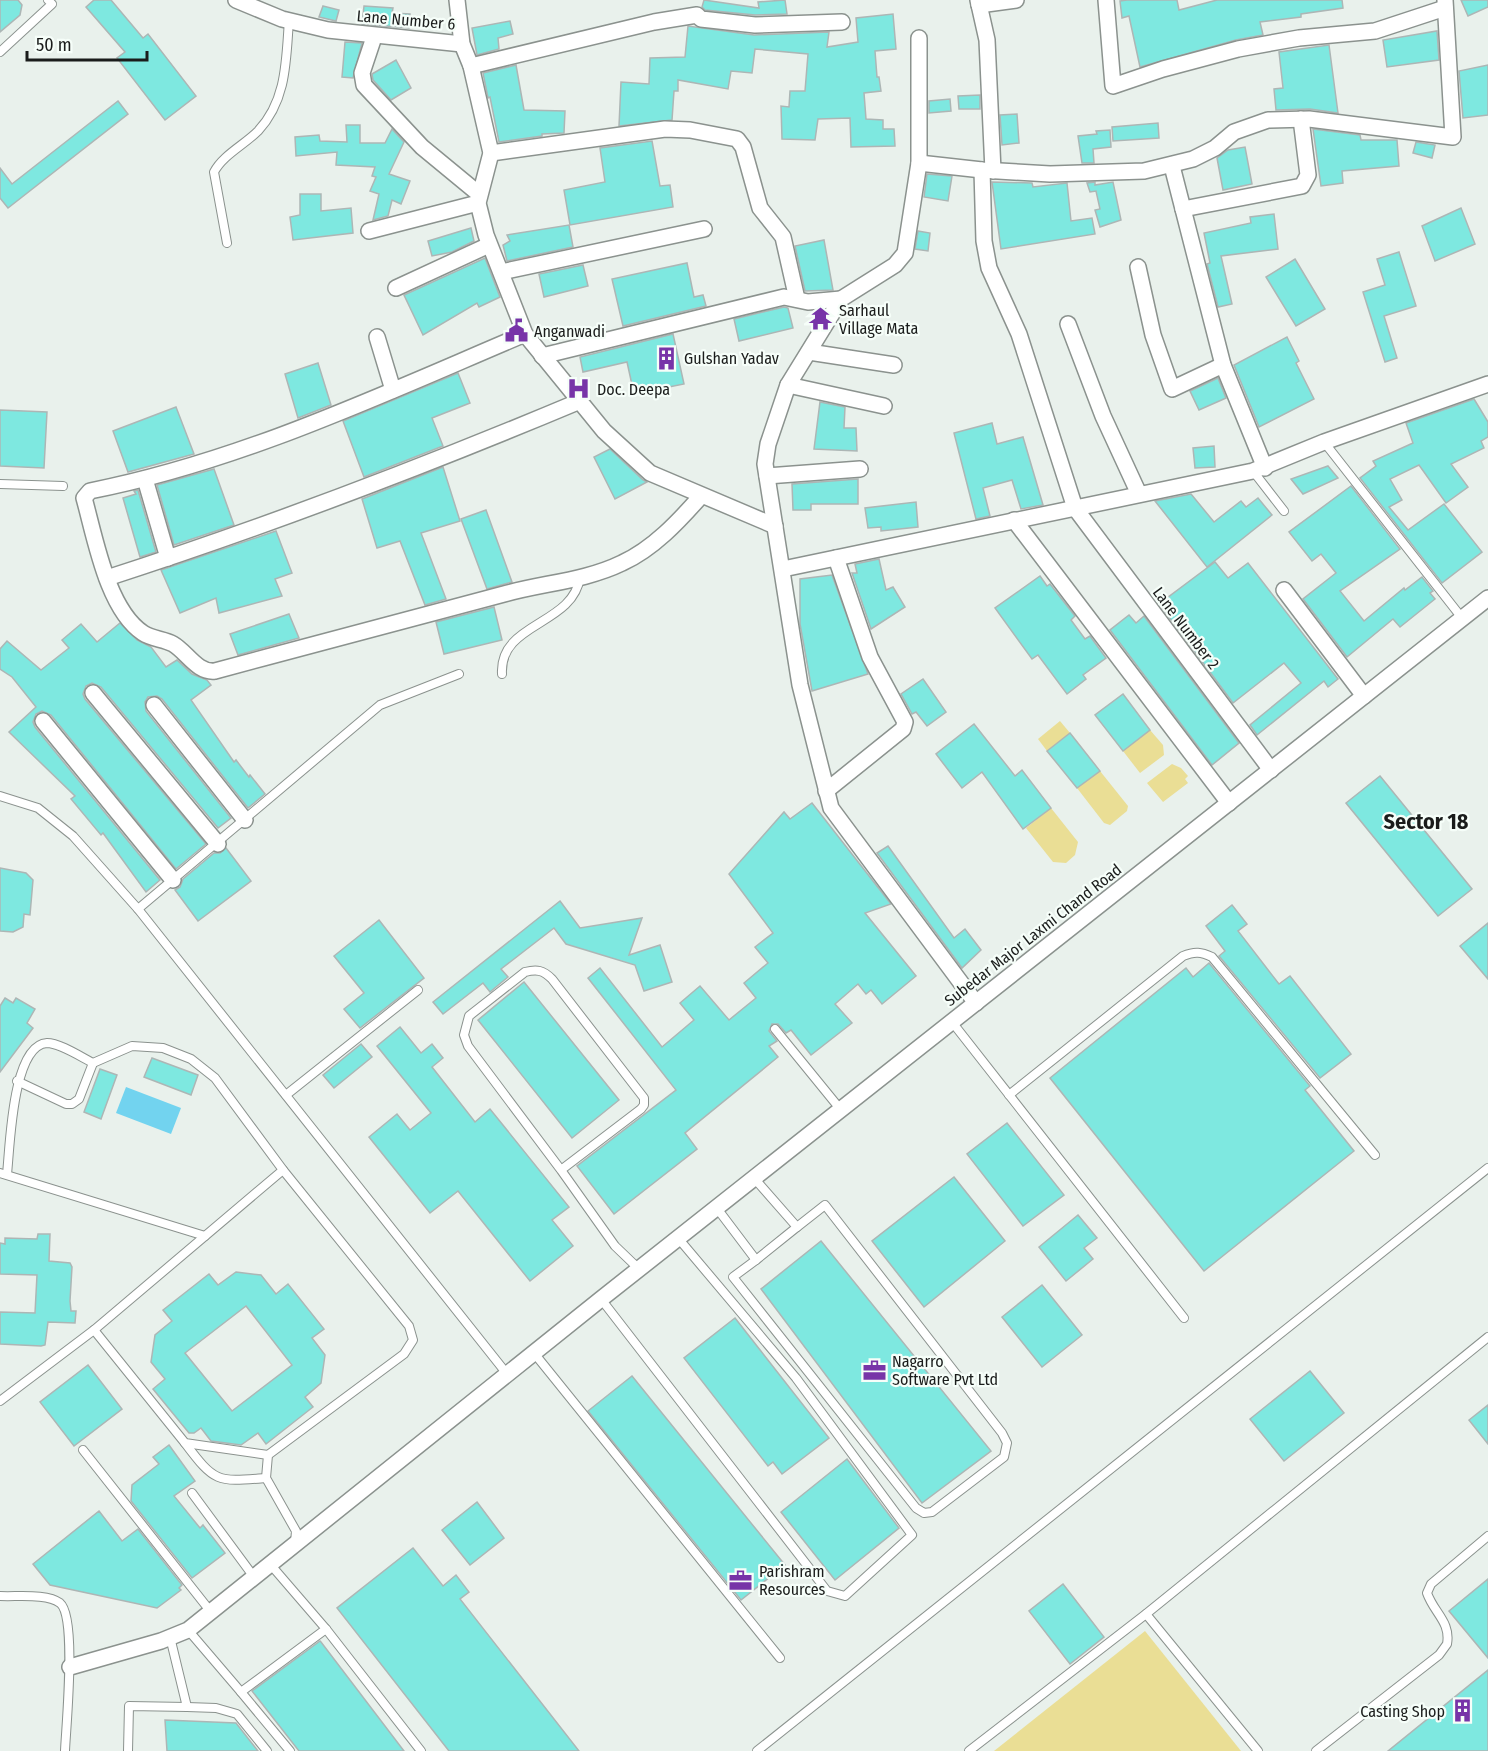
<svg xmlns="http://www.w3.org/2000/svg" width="1488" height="1751" font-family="'Fira Sans Condensed',sans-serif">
<rect width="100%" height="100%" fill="#e9f1ec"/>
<g fill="#eade95">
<polygon points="1060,721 1070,733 1047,751 1038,739"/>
<polygon points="1150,730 1163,745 1164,755 1140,773 1123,751"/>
<polygon points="1172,764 1181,768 1188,776 1185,779 1188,783 1163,802 1147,783"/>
<polygon points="1100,771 1128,806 1127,811 1110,825 1104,823 1077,788"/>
<polygon points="1051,808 1078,842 1075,855 1066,863 1053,862 1026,828"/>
<polygon points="1145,1631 1241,1751 994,1751"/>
</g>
<polygon fill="#72d3ef" points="126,1087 181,1108 171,1134 116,1113"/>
<g fill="#7ee8e0" stroke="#adb6b5" stroke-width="1.5" fill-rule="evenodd">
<polygon points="0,0 18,0 22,5 20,15 0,32"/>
<polygon points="94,0 111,0 143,38 148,34 196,96 165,120 117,58 125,52 86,7"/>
<polygon points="704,0 759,8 758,2 785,0 787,14 755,15 705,10 702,7"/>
<polygon points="1127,0 1177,0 1179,10 1217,0 1342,0 1343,8 1301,14 1301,17 1260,22 1263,35 1236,40 1140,67 1129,16 1122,18 1120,1"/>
<polygon points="1461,0 1488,0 1488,7 1468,16"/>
<polygon points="323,6 339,10 336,21 319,17"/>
<polygon points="364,6 393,8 392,13 410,14 409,28 362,24"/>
<polygon points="893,14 896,49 875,51 877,77 879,77 881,91 864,93 866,119 883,120 883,129 894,129 895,146 851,147 850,118 818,119 815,140 782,139 781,106 789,107 790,91 805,91 808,54 755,49 752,73 731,71 728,89 678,80 678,91 674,91 672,120 619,126 621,82 649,84 650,58 685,57 688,26 754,35 829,32 827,47 858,42 856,18"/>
<polygon points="510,21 513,34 498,38 499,49 477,55 472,28"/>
<polygon points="1437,31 1439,60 1387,67 1383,40"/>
<polygon points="345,42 362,43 353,78 342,77"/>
<polygon points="1329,45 1338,113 1310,109 1276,110 1274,89 1283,88 1279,52"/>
<polygon points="396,60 411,88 391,100 373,80 372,74"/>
<polygon points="516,65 524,110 565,111 564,133 542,134 542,136 499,142 490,97 488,98 483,73"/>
<polygon points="1488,65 1488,115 1463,118 1459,71"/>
<polygon points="980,95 980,109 959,109 958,96"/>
<polygon points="950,99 951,111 929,113 929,101"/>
<polygon points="118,101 128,114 8,208 0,198 0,168 12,184"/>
<polygon points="1017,114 1019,143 1002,145 1000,115"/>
<polygon points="1158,123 1159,138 1113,141 1112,127"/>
<polygon points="346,125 360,125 360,143 385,143 392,129 404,142 389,174 410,181 401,204 392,200 388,216 373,220 379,194 370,191 376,177 372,176 375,167 336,165 337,152 296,156 295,137 319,135 320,141 347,142"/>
<polygon points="1313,129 1360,135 1361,140 1397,140 1399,166 1342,171 1343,183 1321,186"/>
<polygon points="1110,130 1111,147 1093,149 1094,163 1082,163 1078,136 1097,134 1096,131"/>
<polygon points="652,141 660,186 670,185 673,207 570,225 564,190 605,182 600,148"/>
<polygon points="1416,142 1435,145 1432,158 1413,153"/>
<polygon points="1245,147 1252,184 1223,190 1217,158 1228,150"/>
<polygon points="927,174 952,176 948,201 924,197"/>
<polygon points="992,182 1032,183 1033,187 1067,183 1071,221 1092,218 1095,234 1001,249"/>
<polygon points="1095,182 1095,185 1113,182 1121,220 1100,227 1095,210 1100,209 1096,191 1090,192 1087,183"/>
<polygon points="300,194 321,194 321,211 351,208 353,233 293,240 290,217 300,215"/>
<polygon points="1461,208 1475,244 1435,261 1422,226"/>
<polygon points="1274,214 1278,249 1221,256 1232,304 1218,307 1207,264 1210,263 1204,233 1251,223 1250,217"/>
<polygon points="569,225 573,247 507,261 503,245 510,241 507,235"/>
<polygon points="471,228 474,241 452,252 432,256 428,241"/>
<polygon points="918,231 930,233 928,251 915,249"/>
<polygon points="824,240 833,290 805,291 795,246"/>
<polygon points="1399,252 1416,306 1384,316 1397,358 1385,362 1363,292 1385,285 1377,259"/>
<polygon points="485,258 500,297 479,307 477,303 423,335 404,295"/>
<polygon points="1295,259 1325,309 1296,326 1266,277"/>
<polygon points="687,263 694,297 703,295 706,306 623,326 612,279"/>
<polygon points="583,265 588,286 544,297 539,274"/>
<polygon points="784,307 788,308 793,328 739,341 734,319"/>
<polygon points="673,334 684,384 634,394 627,362 583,372 580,357"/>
<polygon points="1287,337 1299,361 1296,363 1314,399 1259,427 1234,365"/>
<polygon points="318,363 331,405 298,418 285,374"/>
<polygon points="458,373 470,403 432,418 443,446 364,477 343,421"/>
<polygon points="1218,378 1226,398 1199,410 1190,391"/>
<polygon points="1474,399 1488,422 1488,437 1481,441 1484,448 1451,464 1468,487 1446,503 1419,465 1390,479 1402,500 1389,507 1408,530 1444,504 1482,552 1442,583 1360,478 1376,466 1373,461 1413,443 1406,423"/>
<polygon points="820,402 845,407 844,428 856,428 857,451 814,449"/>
<polygon points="176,407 194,454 128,472 113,431"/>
<polygon points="0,410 47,412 44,468 0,466"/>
<polygon points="992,423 997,444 1023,437 1043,505 1021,509 1012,480 983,488 990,516 976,519 954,433"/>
<polygon points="1214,446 1215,467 1195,468 1193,448"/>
<polygon points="610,449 643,480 647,482 615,499 594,457"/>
<polygon points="1328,466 1338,478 1303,494 1291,479"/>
<polygon points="443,467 460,521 421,533 446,599 425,605 400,541 377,548 362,499"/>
<polygon points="214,469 234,525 174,545 157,485"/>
<polygon points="858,479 858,504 811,504 811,510 793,510 792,484"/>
<polygon points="1351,486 1400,549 1340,591 1364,621 1404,588 1405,590 1422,577 1433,591 1430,593 1435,599 1400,627 1393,619 1347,657 1303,599 1336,573 1321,554 1312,561 1289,532"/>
<polygon points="138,490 156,552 140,557 123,498 136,494 134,491"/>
<polygon points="1191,494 1214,522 1241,501 1246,507 1258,498 1272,515 1207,567 1155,501"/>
<polygon points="916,502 918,527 881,531 881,527 868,528 865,508"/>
<polygon points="486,510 512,582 487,589 461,519"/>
<polygon points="276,531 292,573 275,579 282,596 219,613 216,598 180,613 161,570"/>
<polygon points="879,559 886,590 893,587 905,607 871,629 852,573 857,573 855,564"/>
<polygon points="1215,562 1228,578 1248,563 1338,679 1328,687 1324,681 1257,735 1250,725 1301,683 1284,663 1233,703 1159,604"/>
<polygon points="832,575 868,674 812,691 800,624 800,579"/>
<polygon points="1040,576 1047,586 1050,584 1075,616 1071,620 1085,639 1090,636 1106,658 1083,675 1086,679 1067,694 1038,655 1032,659 995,608"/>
<polygon points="494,607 502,640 444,654 436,622"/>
<polygon points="289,614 299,638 238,655 230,634"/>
<polygon points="1129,615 1136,623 1144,616 1239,743 1212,765 1110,630"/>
<polygon points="120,623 137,640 151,647 166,667 177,660 192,674 207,680 211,685 191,700 234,762 236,760 249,777 250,775 265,794 248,808 162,699 157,696 148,697 145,702 146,711 231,818 218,828 101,687 92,683 86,686 83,694 85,699 206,844 176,869 51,715 42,711 36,714 33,722 35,727 160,880 146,892 103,833 101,835 71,799 75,796 9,732 36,707 12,677 0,669 0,649 7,641 41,670 69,648 62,640 81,624 97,642"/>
<polygon points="923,679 946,712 927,726 916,712 912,714 901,694"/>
<polygon points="1123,694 1150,730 1123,751 1095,715"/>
<polygon points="974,724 1015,776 1022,770 1051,808 1023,829 982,772 962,788 936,754"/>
<polygon points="1070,733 1100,771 1077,788 1047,751"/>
<polygon points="1380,776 1472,889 1438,916 1346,803"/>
<polygon points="812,803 891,904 865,913 916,976 882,1004 871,990 866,994 858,984 835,1004 852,1023 811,1055 791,1030 786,1033 778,1024 772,1024 769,1031 777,1041 769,1046 778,1057 685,1133 697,1149 614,1214 577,1166 676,1090 588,978 600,968 662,1047 694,1020 680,1003 700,986 729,1020 756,998 744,983 768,963 755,947 773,933 729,874 784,812 790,819"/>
<polygon points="888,846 954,938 965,929 981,950 962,968 877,853"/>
<polygon points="226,848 251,881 198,921 175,890 180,887 183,879 214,853 220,853"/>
<polygon points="0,868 26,873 33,880 30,915 24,914 23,927 13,932 0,931"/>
<polygon points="560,901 580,928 642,918 629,955 660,945 672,982 644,991 635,965 566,944 554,928 501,969 508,977 490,992 483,983 443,1014 433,1002"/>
<polygon points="1232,905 1247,924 1238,931 1279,984 1290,976 1351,1054 1320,1078 1219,956 1225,951 1206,926"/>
<polygon points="379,920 424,978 360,1028 344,1009 364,993 334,956"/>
<polygon points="1488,923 1488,979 1460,946"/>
<polygon points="1209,963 1310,1086 1305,1090 1354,1151 1204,1271 1050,1078 1186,968 1193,977"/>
<polygon points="524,982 619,1100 572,1138 478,1020"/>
<polygon points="5,998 13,1003 16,998 35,1009 27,1023 33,1028 0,1072 0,1006"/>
<polygon points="400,1027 421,1053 432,1044 443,1058 432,1067 475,1122 490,1109 569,1207 552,1220 573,1246 530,1281 458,1191 430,1213 369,1137 397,1114 410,1130 431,1113 377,1046"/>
<polygon points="361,1044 372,1057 334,1088 323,1075"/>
<polygon points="152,1058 198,1075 191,1095 144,1077"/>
<polygon points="100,1069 117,1075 101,1119 84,1112"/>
<polygon points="1007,1123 1064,1195 1023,1226 967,1154"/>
<polygon points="954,1177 1005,1241 924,1307 872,1241"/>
<polygon points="1078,1215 1097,1238 1084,1248 1093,1259 1066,1281 1039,1247"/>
<polygon points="38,1234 50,1234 49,1261 70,1263 72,1267 70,1301 71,1311 76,1311 75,1323 48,1322 45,1345 41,1346 0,1344 0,1312 35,1313 37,1275 0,1274 0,1243 5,1244 5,1238 37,1239"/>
<polygon points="821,1241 991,1451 922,1503 761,1289"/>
<path d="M236,1272L261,1275L276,1294L288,1284L324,1329L312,1338L325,1355L321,1383L305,1397L313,1407L266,1444L258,1433L241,1445L211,1441L201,1428L194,1433H189L153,1389L165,1379L151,1362L155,1335L172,1321L163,1310L209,1274L218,1285ZM246,1306L292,1365L232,1411L185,1353Z"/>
<polygon points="1042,1285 1082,1335 1042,1367 1002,1317"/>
<polygon points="735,1318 829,1438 782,1474 773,1462 768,1466 684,1358"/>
<polygon points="88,1365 122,1409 74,1446 40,1402"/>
<polygon points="1310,1371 1344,1413 1284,1461 1250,1419"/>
<polygon points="632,1376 785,1565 741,1600 588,1411"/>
<polygon points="1488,1405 1488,1444 1469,1420"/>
<polygon points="169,1445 195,1481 174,1496 200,1528 203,1525 225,1553 192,1578 131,1501 132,1485 159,1464 153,1457"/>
<polygon points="847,1459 899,1528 835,1580 781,1512"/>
<polygon points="477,1502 504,1538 470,1565 442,1530"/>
<polygon points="99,1511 122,1541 138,1529 182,1585 179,1588 181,1590 157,1608 50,1585 33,1564"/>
<polygon points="413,1548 443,1586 456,1575 469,1592 460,1599 579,1751 449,1751 337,1608"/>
<polygon points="1488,1579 1488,1658 1449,1611"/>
<polygon points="1063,1584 1104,1637 1070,1664 1029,1611"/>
<polygon points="320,1641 321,1642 404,1751 299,1751 252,1691"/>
<polygon points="1488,1670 1488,1751 1388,1751"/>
<polygon points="165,1720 236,1723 258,1751 167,1751"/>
</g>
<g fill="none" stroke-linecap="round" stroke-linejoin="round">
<defs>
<g id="service">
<polyline points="0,52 52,4 48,0"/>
<path d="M227,243L214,172C223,155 244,145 258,131C287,100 286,60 289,20"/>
<polyline points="1324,442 1462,618"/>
<polyline points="1253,471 1284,511"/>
<polyline points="0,484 63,486"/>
<path d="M502,674C499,622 573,626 580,577"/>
<polyline points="0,796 38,808 73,836 138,909 507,1374"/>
<polyline points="138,909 380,705 459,674"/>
<polyline points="952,1022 1184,1318"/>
<polyline points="775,1029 841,1110"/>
<polyline points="17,1081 66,1104 72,1104 79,1099 93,1063"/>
<polyline points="286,1095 418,990"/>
<path d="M1009,1095L1183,956C1195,951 1201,952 1212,957L1375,1155"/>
<path d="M561,1170L641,1109L644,1105V1098L552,979C543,970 537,969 525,972L469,1016L464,1035L468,1046L561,1170L615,1246L639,1269"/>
<polyline points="0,1173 205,1236"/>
<path d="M7,1174C10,1148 12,1045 47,1043C60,1043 81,1057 93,1063L132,1046L163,1048L191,1059L215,1078L283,1170L409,1326L413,1340L404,1354L268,1455L266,1478L296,1531L295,1543"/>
<polyline points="716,1207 756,1260 797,1227 754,1178"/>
<polyline points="756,1260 733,1277 916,1508 924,1513 932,1512 1004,1457 1007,1443 1002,1433 825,1205 797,1227"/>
<polyline points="601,1299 827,1591 845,1596 912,1535 796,1378 678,1238"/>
<polyline points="94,1330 185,1443 268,1455"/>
<polyline points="534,1353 780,1658"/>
<polyline points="0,1401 94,1330 283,1170"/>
<path d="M185,1443C215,1483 217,1482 266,1478"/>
<polyline points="83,1450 211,1612"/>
<polyline points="192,1493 254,1577"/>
<path d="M0,1596C16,1597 47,1593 60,1603C77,1617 66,1726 65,1751"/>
<polyline points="1146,1614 1258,1751"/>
<polyline points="326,1629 421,1751"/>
<polyline points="188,1630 241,1692 326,1629 270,1564"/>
<polyline points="241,1692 290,1751"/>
<polyline points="187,1707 216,1708 237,1714 267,1751"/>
<polyline points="128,1751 129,1706 187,1707 170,1637"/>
<polyline points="757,1751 1488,1168"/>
<polyline points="969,1751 1146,1614 1488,1337"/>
<path d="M1316,1751L1439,1655L1447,1644C1451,1622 1434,1613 1427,1593L1431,1584L1488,1536"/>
</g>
<g id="minor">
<polyline points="236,0 282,19 328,30 462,44"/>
<polyline points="457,0 462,44 471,66 491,153 478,203 486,235 525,334 604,431 650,473 775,526"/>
<polyline points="978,0 987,40 993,171"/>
<polyline points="1106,0 1113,86 1163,69 1238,49 1299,38 1375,31 1445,8"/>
<polyline points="979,5 1016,0"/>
<polyline points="374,37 362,73 364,85 422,147 479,194"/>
<polyline points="919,38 919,163 905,253 895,265 841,299 788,385 768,444 765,464 800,685 831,808 976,1003"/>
<polyline points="471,66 654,22 697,15 701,19 755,25 842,22"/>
<polyline points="491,153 665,129 690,130 737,139 743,147 760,208 783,237 797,299"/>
<polyline points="919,163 982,170 1050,174 1144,171 1193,159 1215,148 1234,132 1268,120 1309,119 1453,137 1445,0"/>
<polyline points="1172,166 1223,365 1265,468"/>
<polyline points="982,170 984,241 989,268 1019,334 1075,508 1271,770"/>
<polyline points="1183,209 1302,186 1308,175 1301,119"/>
<polyline points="369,231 478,203"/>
<polyline points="1138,267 1153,335 1172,389 1223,365"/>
<polyline points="501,272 704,229"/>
<polyline points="396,288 489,245"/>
<polyline points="1068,324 1103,416 1139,494"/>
<path d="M525,334C383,394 242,461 90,491L84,498C95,537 107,609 143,633C152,639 164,639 173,644C187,652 197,673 215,671C311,645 407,620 504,594C543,583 585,581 622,563C653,549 679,521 701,496"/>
<polyline points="377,337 393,390"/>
<polyline points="809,352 894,365"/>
<polyline points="542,356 784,297 808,302 841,299"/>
<polyline points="788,385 884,406"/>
<polyline points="767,476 860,469"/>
<polyline points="145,479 168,558"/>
<polyline points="1014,520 1229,803"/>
<polyline points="783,569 1253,471 1324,442 1488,384"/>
<path d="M107,578C268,526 425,466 580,401"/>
<polyline points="1284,590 1364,696"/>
<polyline points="93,693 218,844"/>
<polyline points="154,705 245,820"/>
<polyline points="43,721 173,880"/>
<polyline points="826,791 903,729 905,722 870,657 836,558"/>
<polyline points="70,1667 161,1641 188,1630 601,1299 1488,598"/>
</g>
</defs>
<use href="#service" stroke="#8b928e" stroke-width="10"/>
<use href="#minor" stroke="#8b928e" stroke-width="18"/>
<use href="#service" stroke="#fff" stroke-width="8"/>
<use href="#minor" stroke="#fff" stroke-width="15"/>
</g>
<defs>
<symbol id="temple-bare" viewBox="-9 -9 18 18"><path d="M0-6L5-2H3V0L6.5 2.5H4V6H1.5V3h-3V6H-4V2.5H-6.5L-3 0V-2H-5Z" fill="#7734a8" stroke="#f6fef9" stroke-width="2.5" paint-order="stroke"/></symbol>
<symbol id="civic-bare" viewBox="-9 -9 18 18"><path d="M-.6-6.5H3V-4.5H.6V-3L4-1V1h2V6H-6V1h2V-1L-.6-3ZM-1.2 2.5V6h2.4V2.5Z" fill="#7734a8" stroke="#f6fef9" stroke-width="2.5" paint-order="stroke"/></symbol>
<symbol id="building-bare" viewBox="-9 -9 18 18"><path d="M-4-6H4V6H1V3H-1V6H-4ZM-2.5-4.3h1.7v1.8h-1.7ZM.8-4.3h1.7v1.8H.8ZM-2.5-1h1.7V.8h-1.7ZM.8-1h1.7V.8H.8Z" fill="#7734a8" stroke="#f6fef9" stroke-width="2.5" paint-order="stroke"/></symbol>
<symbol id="hospital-bare" viewBox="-9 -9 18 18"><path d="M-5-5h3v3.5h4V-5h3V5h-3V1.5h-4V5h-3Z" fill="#7734a8" stroke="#f6fef9" stroke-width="2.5" paint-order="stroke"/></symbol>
<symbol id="office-bare" viewBox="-9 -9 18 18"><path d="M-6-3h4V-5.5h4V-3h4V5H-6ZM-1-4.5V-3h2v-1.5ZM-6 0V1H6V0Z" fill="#7734a8" stroke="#f6fef9" stroke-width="2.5" paint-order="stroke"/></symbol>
</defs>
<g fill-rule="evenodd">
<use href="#temple-bare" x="804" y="302" width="33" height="33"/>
<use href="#civic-bare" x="500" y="314" width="33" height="33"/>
<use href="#building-bare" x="650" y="342" width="33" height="33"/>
<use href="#hospital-bare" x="562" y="372" width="33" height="33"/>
<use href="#office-bare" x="858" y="1354" width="33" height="33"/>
<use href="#office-bare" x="724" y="1564" width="33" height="33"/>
<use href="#building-bare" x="1446" y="1694" width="33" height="33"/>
</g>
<g text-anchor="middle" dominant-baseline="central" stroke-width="4.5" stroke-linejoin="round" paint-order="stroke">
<g font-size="16" fill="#1a1c1b" stroke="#f6fef9">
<text transform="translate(406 20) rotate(5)">Lane Number 6</text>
<text transform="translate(1186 628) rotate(53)">Lane Number 2</text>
<text transform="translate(1033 935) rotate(-38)">Subedar Major Laxmi Chand Road</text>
</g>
<g font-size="16" fill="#1a1c1b" stroke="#f6fef9" text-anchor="start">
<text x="839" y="310">Sarhaul<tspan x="839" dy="18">Village Mata</tspan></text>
<text x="534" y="331">Anganwadi</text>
<text x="684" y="358">Gulshan Yadav</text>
<text x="597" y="389">Doc. Deepa</text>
<text x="892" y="1361">Nagarro<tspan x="892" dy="18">Software Pvt Ltd</tspan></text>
<text x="759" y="1571">Parishram<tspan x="759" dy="18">Resources</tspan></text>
<text x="1445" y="1711" text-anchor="end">Casting Shop</text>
</g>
<g font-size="22" font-weight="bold" fill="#1a1c1b" stroke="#f6fef9">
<text x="1426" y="821">Sector 18</text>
</g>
</g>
<path d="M27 51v9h120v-9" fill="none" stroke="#1a1c1b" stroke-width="3"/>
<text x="36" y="51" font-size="18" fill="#1a1c1b" stroke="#f6fef9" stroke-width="4.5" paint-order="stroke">50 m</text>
</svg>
